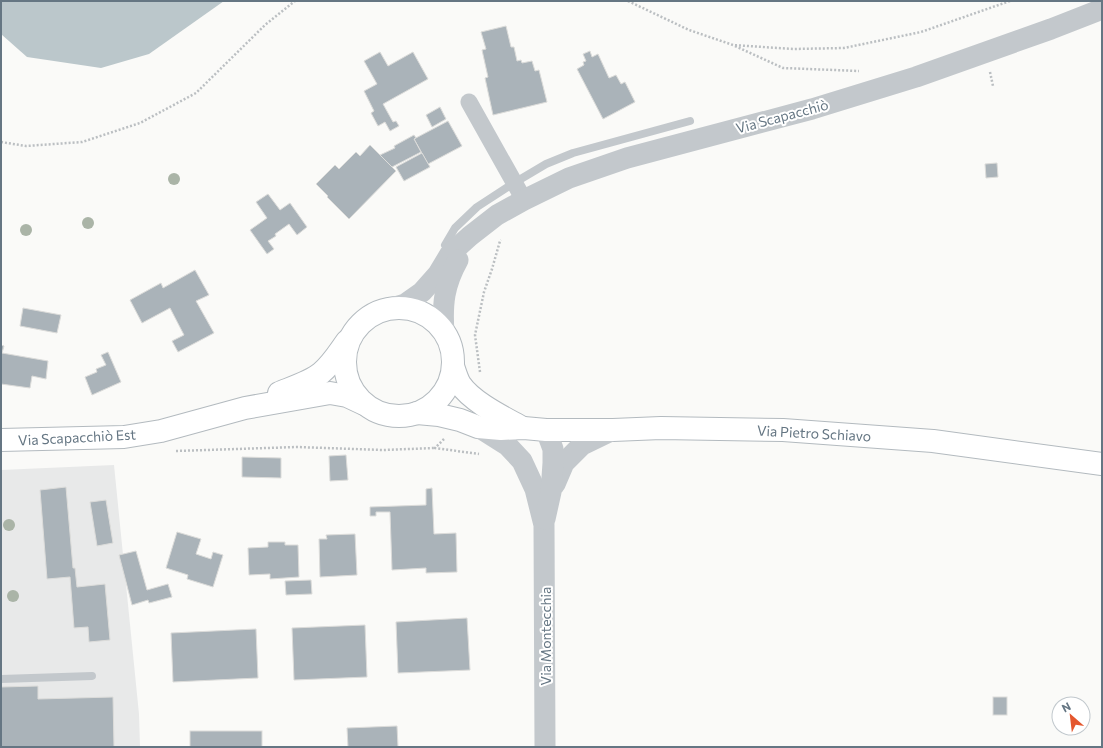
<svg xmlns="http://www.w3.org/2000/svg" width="1103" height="748" font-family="Commissioner,sans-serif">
<rect width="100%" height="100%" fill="#fafaf8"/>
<polygon fill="#e8e9e9" points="114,465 139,714 140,747 1,747 1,470"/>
<polygon fill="#bbc7cb" points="1,1 224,1 149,54 101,68 27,57 1,34"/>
<g fill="#aab3b9" stroke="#dcdcda">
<polygon points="506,26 511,47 514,47 517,61 521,60 522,63 532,61 535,71 539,70 547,102 493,115 485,78 488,77 482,50 486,49 481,32"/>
<polygon points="590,51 592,57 598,54 609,78 616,75 621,84 625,82 635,102 603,119 577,69 584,65 583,62 586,61 583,54"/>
<polygon points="380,52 388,66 413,52 428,79 383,104 393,122 396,121 399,126 390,131 385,122 378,126 371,113 374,111 364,91 377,84 364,61"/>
<polygon points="440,107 446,119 432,127 426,115"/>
<polygon points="448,121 462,146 428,164 414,139"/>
<polygon points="414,135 416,138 414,139 421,152 392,167 380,155 395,148 394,146"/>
<polygon points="370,145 396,171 349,219 327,197 328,196 316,184 335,165 339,169 356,152 360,156"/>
<polygon points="422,153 430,167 404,181 396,167"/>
<polygon points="997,163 998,177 986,178 985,164"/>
<polygon points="268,194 280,210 290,203 307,227 297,235 289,224 275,234 276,236 268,241 274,249 267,254 250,230 267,218 256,202"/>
<polygon points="195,270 209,295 196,301 214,333 178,352 172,341 184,335 170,308 142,323 130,300 161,283 163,288"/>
<polygon points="23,308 61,315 57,333 20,326"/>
<polygon points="1,345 4,346 2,353 48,361 46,379 32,376 30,388 1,384"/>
<polygon points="108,352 121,382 92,395 85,377 97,372 96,369 106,365 101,355"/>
<polygon points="346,455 348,480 330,481 329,456"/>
<polygon points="242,457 281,458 281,478 242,477"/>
<polygon points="66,487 73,568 75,568 77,587 105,584 110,640 89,642 88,627 74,628 70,577 47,579 40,490"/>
<polygon points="432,488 434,534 456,533 457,572 426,573 426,568 392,570 390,512 376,512 376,516 370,516 370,507 426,505 426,489"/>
<polygon points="106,500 113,543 97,546 90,502"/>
<polygon points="177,532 201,539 196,554 211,559 213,552 223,555 213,587 187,579 188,575 166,568"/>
<polygon points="355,534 357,575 320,577 319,539 327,539 326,535"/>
<polygon points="268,542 285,542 285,545 298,545 299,577 270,579 270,574 249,575 248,548 268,547"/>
<polygon points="136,551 147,590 168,584 172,597 149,603 148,600 132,605 119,555"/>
<polygon points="311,580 312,594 286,595 285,581"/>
<polygon points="467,618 470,670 398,673 396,622"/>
<polygon points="365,625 367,677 294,680 292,628"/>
<polygon points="256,629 258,678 173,682 171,633"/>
<polygon points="38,686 38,699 113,697 114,747 1,747 1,687"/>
<rect x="993" y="697" width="14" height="18"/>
<polygon points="397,726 398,747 348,747 347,728"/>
<rect x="190" y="731" width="72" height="16"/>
</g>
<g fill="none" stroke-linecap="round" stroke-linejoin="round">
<defs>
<g id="secondary">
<circle cx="399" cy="362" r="54"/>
<path d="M453,366C455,372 457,379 460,384C472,402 503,417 521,427"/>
<path d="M279,393C291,388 312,381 321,373C332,364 339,352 347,341"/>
<polyline points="417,413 439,415 460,420 478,427 501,429 524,428 546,430 613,430 661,428 783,430 933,441 1102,464"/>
<polyline points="1,440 124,437 161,431 245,408 330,393 347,396 364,404"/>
</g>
</defs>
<use href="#secondary" stroke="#b3babf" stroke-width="24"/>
<g stroke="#bbbfc2" stroke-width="2.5" stroke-dasharray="2 2" stroke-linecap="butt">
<polyline points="628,1 689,30 733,45 793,49 844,48 921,32 1010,1"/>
<polyline points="735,46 783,68 859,71"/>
<polyline points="990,72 993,86"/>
<polyline points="1,142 26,146 82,142 140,123 196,93 265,25 295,1"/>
<polyline points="480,372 475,335 484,292 492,269 500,241 501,240"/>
<polyline points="444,439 435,448 479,454"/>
<polyline points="176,451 297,447 383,450 435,448"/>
</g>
<g stroke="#c3c8cc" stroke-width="8">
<polyline points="445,245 455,228 477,207 514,183 546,164 573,153 690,121"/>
<polyline points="1,679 92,676"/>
</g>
<polyline stroke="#c3c8cc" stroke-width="17" points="469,102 524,200"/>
<g stroke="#c3c8cc" stroke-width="21">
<polyline points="388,309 405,304 422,292 438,274 450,254 470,236 497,215 524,200 569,178 627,158 812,109 916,77 1051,29 1102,9"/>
<path d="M444,333C442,304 444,285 458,260"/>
<polyline points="478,427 508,446 522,461 535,489 544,525 545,747"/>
<polyline points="555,484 564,463 582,445 613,430"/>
<polyline points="545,519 551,492 553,463 553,449 546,430"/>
</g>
<use href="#secondary" stroke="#fff" stroke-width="22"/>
</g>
<g fill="#aab4a7">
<circle cx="174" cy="179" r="6"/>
<circle cx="88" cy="223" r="6"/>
<circle cx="26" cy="230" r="6"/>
<circle cx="9" cy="525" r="6"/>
<circle cx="13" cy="596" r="6"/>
</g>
<g text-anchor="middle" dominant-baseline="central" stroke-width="4" stroke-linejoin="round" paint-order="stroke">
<g font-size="14" fill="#657683" stroke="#fff">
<text transform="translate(782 116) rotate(-15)">Via Scapacchiò</text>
<text transform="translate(814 433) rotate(3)">Via Pietro Schiavo</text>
<text transform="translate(77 437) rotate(-3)">Via Scapacchiò Est</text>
<text transform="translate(545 636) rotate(-90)">Via Montecchia</text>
</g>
</g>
<rect width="1103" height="748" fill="none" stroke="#657683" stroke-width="4"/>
<g transform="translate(1071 716) rotate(332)"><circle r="19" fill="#ffffff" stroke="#c1c8cd"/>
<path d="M0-3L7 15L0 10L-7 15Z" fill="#e4572e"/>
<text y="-6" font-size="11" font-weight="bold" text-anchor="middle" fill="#657683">N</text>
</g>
</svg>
